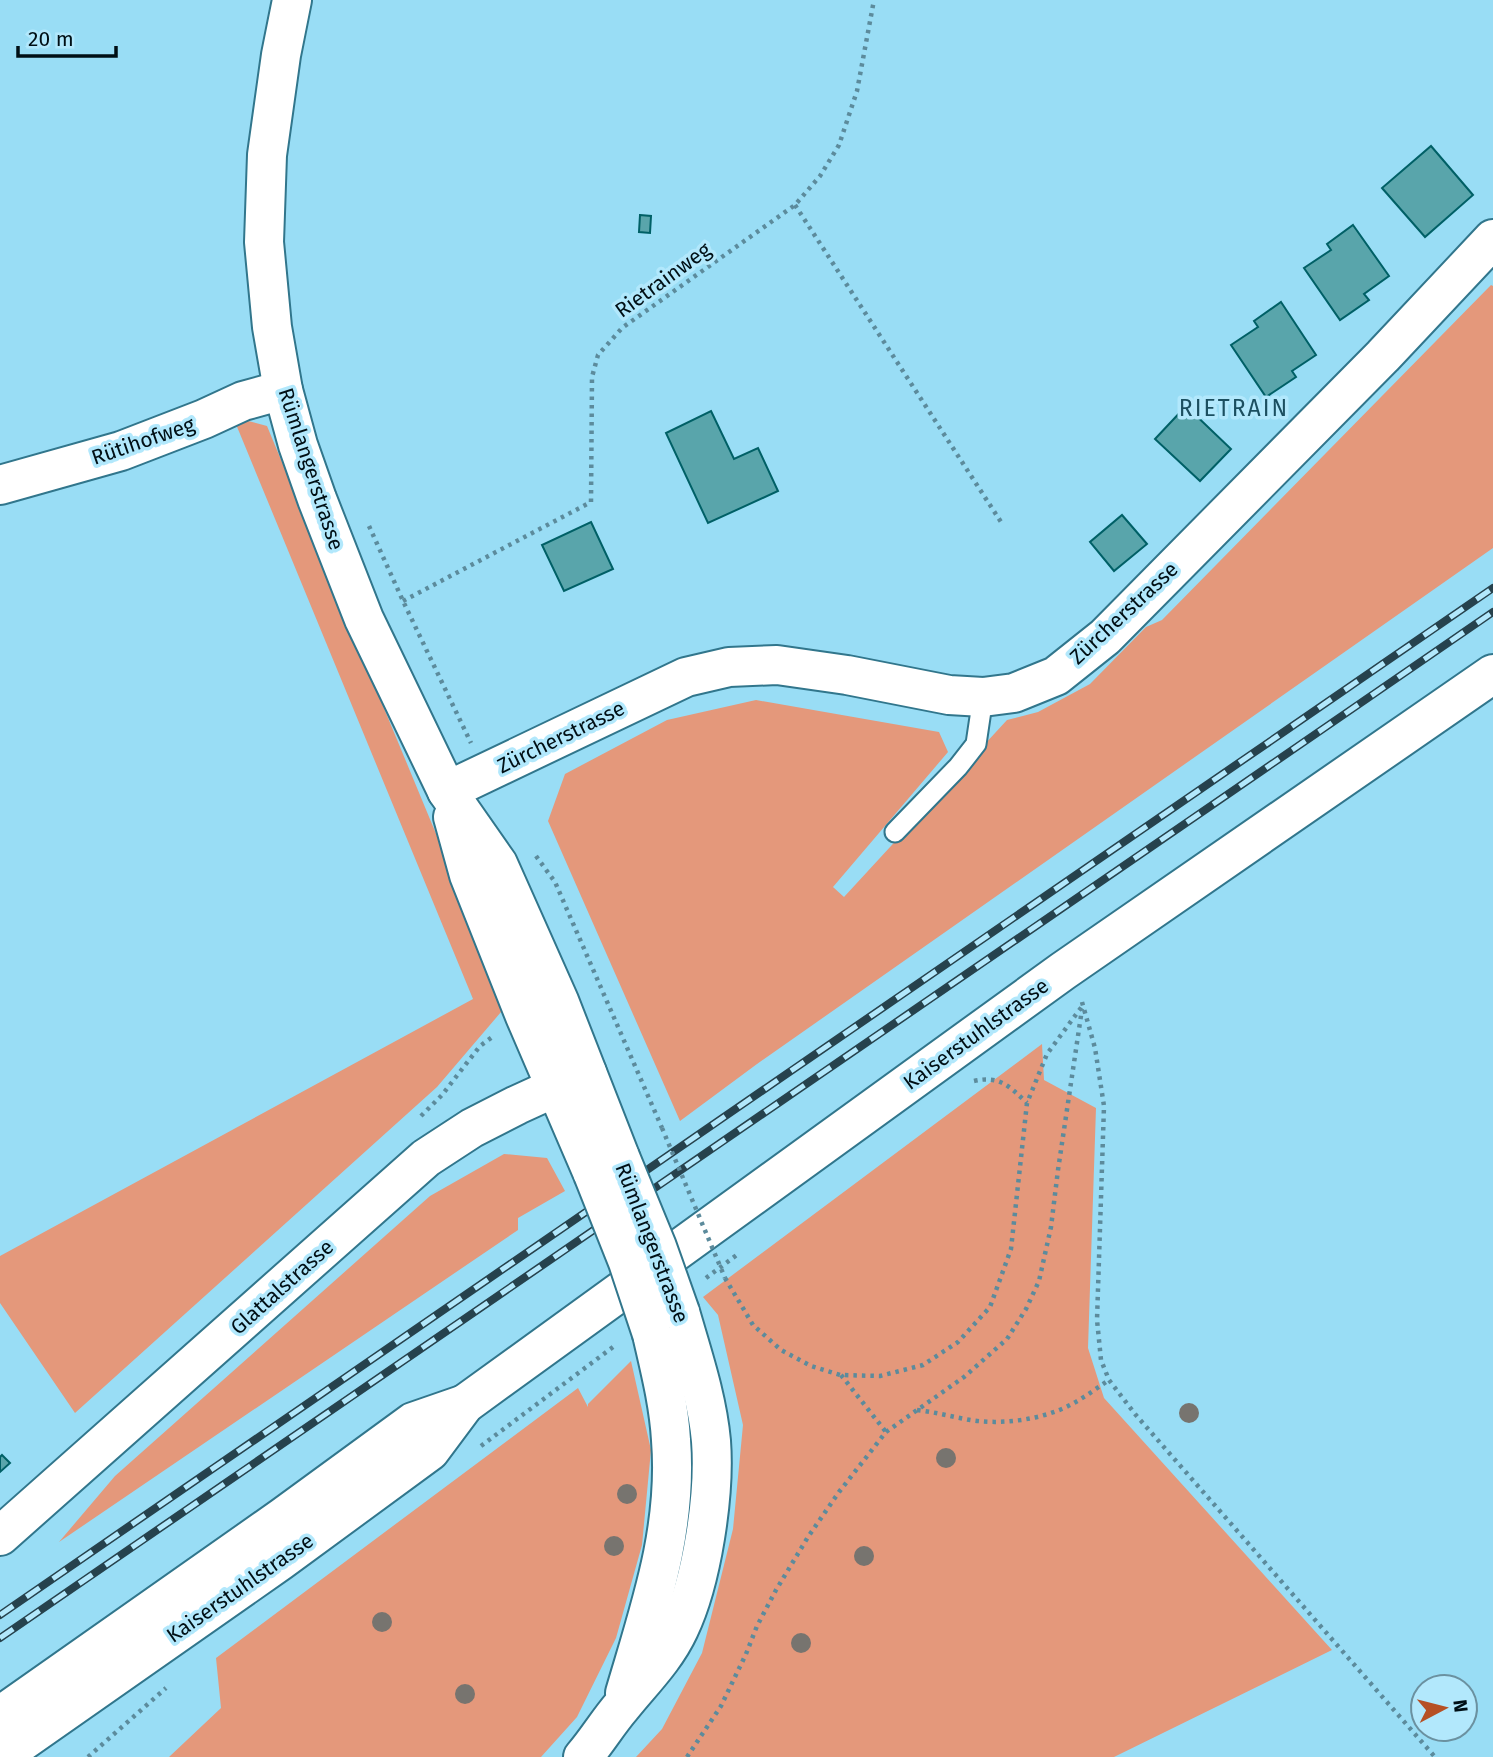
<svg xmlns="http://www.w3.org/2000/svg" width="1493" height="1757" font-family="'Fira Sans',sans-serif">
<rect width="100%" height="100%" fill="#99ddf5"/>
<g fill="#e4987b">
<polygon points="1491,285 1493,286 1493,548 757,1064 680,1121 548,821 565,774 667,720 756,700 939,732 948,752 833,887 844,897 1007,720 1038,712 1090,684 1146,627 1162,620"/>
<polygon points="233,417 267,426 507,1005 437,1087 75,1413 0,1303 0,1256 473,999"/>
<polygon points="1042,1044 1044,1080 1096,1108 1088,1348 1104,1398 1332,1650 1114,1757 636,1757 662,1729 702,1653 733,1529 743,1425 718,1315 703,1297"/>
<polygon points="504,1154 547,1158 565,1191 518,1218 518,1230 59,1542 115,1476 430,1196"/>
<polygon points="631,1361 651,1450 642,1545 616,1638 577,1717 541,1757 169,1757 221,1708 216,1658 578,1388 588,1407 588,1404"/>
</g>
<g fill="#59a5ab" stroke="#006066" stroke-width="2">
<polygon points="1431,146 1473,195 1425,237 1382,188"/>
<polygon points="640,215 651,216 650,233 639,232"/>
<polygon points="1353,225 1389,276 1364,294 1369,300 1340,320 1304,268 1331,250 1327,244"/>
<polygon points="1281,302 1316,355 1292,371 1296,377 1266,397 1231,345 1258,327 1254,321"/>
<polygon points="1186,406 1231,449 1200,481 1155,439"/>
<polygon points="711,411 734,459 758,448 778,491 708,523 666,433"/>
<polygon points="1122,515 1147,544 1114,571 1090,542"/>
<polygon points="591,522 613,569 564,591 542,545"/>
<polygon points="2,1455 10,1463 0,1472 0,1457"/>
</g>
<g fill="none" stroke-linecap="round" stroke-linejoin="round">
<defs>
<polyline id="lane" points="895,832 958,767 976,744 983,697"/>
<g id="street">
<polyline points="0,485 121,451 204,419 243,401 283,390"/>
<polyline points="447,791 686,677 729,667 777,665 847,675 949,695 983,697 1014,693 1056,676 1105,637 1383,356 1493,239"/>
</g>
<g id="secondary">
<polyline points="292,0 281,55 267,155 264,242 272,327 283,390 298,445 317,499 364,619 447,791 498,864 559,1001 620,1157"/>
<polyline points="453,817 469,875 525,1016 593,1174"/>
<polyline points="0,1536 426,1158 472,1128 517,1105 587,1073"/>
<path d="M625,1693C650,1608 678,1529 671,1440C669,1404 660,1369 652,1334"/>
<polyline points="0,1716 283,1517 413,1422 465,1404"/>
<polyline points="0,1757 280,1561 430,1451 465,1404 1063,971 1493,674"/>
<path d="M583,1757C597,1741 608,1722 622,1706C642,1681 665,1659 679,1629C702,1581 715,1494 711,1441C707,1397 692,1354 680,1312"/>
</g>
</defs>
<use href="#lane" stroke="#31768c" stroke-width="23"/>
<use href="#street" stroke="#31768c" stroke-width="42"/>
<use href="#secondary" stroke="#31768c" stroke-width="42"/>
<g stroke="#5c8b9c" stroke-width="4.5" stroke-dasharray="3.5 5" stroke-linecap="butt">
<polyline points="795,205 1001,522"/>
<polyline points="369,526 403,601 471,743"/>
<polyline points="403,601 591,502 592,377 598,355 622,328 795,205 820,176 839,145 857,91 874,0"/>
<polyline points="536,856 555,882 662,1128"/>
<polyline points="1082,1002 1095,1048 1104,1106 1097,1320 1101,1360 1109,1380 1135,1414 1435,1757"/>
<path d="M974,1081C1000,1075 1010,1087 1027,1103"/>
<polyline points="421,1116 442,1095 480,1046 495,1035"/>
<polyline points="706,1278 738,1254"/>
<polyline points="725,1278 753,1325 781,1350 811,1366 840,1375 880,1376 923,1365 958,1342 990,1307 1011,1249 1027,1103 1047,1054 1083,1005"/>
<polyline points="841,1375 886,1432"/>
<path d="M917,1410C934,1412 949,1416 965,1419C998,1426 1043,1420 1072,1404C1085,1397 1097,1388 1109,1380"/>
<polyline points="481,1446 617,1344"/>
<polyline points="88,1757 166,1688"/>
<polyline points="687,1757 721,1706 746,1654 757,1626 776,1590 808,1537 839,1492 886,1432 964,1377 1007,1339 1026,1309 1039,1281 1051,1227 1058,1170 1082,1009"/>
</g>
<use href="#lane" stroke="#fff" stroke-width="19"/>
<use href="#street" stroke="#fff" stroke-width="38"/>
<use href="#secondary" stroke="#fff" stroke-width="38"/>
<defs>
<g id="rail">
<polyline points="0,1615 1493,588"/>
<polyline points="0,1638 1493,612"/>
</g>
</defs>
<use href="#rail" stroke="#26424d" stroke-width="8"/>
<use href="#rail" stroke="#b2e8fc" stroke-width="5" stroke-dasharray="16" stroke-linecap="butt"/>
<defs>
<g id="secondary-bridge">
<polyline points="620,1157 657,1247 680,1312"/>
<polyline points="593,1174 628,1262 652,1334"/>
</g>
</defs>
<use href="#secondary-bridge" stroke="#31768c" stroke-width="42" stroke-linecap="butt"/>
<polyline stroke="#5c8b9c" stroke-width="4.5" stroke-dasharray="3.5 5" stroke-linecap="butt" points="662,1128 725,1278"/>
<use href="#secondary-bridge" stroke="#fff" stroke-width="38"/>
</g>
<g fill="#77746f">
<circle cx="1189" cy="1413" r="10"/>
<circle cx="946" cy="1458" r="10"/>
<circle cx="627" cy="1494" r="10"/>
<circle cx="614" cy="1546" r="10"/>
<circle cx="864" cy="1556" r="10"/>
<circle cx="382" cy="1622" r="10"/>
<circle cx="801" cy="1643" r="10"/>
<circle cx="465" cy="1694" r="10"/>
</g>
<g text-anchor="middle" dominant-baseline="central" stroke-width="7" stroke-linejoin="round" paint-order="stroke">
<g font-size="21" fill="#000f15" stroke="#b2e8fc">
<text transform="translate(663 280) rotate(-36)">Rietrainweg</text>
<text transform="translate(143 441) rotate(-19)">Rütihofweg</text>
<text transform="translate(311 469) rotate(72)">Rümlangerstrasse</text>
<text transform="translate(1124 613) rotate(-43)">Zürcherstrasse</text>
<text transform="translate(561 737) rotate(-26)">Zürcherstrasse</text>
<text transform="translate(976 1034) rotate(-36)">Kaiserstuhlstrasse</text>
<text transform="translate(652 1243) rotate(69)">Rümlangerstrasse</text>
<text transform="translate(282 1287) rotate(-42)">Glattalstrasse</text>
<text transform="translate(240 1588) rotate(-35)">Kaiserstuhlstrasse</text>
</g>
<g font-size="23" letter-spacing="2" fill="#1b4f60" stroke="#b2e8fc">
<text x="1234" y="408">RIETRAIN</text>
</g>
</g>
<g transform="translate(1444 1708) rotate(83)"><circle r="33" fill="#b2e8fc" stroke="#6b91a0" stroke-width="2"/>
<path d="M0-5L12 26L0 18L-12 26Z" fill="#b65024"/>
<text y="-10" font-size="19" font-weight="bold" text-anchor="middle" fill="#000f15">N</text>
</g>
<path d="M18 46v10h98v-10" fill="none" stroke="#000f15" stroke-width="3.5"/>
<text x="28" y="46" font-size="21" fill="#000f15" stroke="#b2e8fc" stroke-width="5" paint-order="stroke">20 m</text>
</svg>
